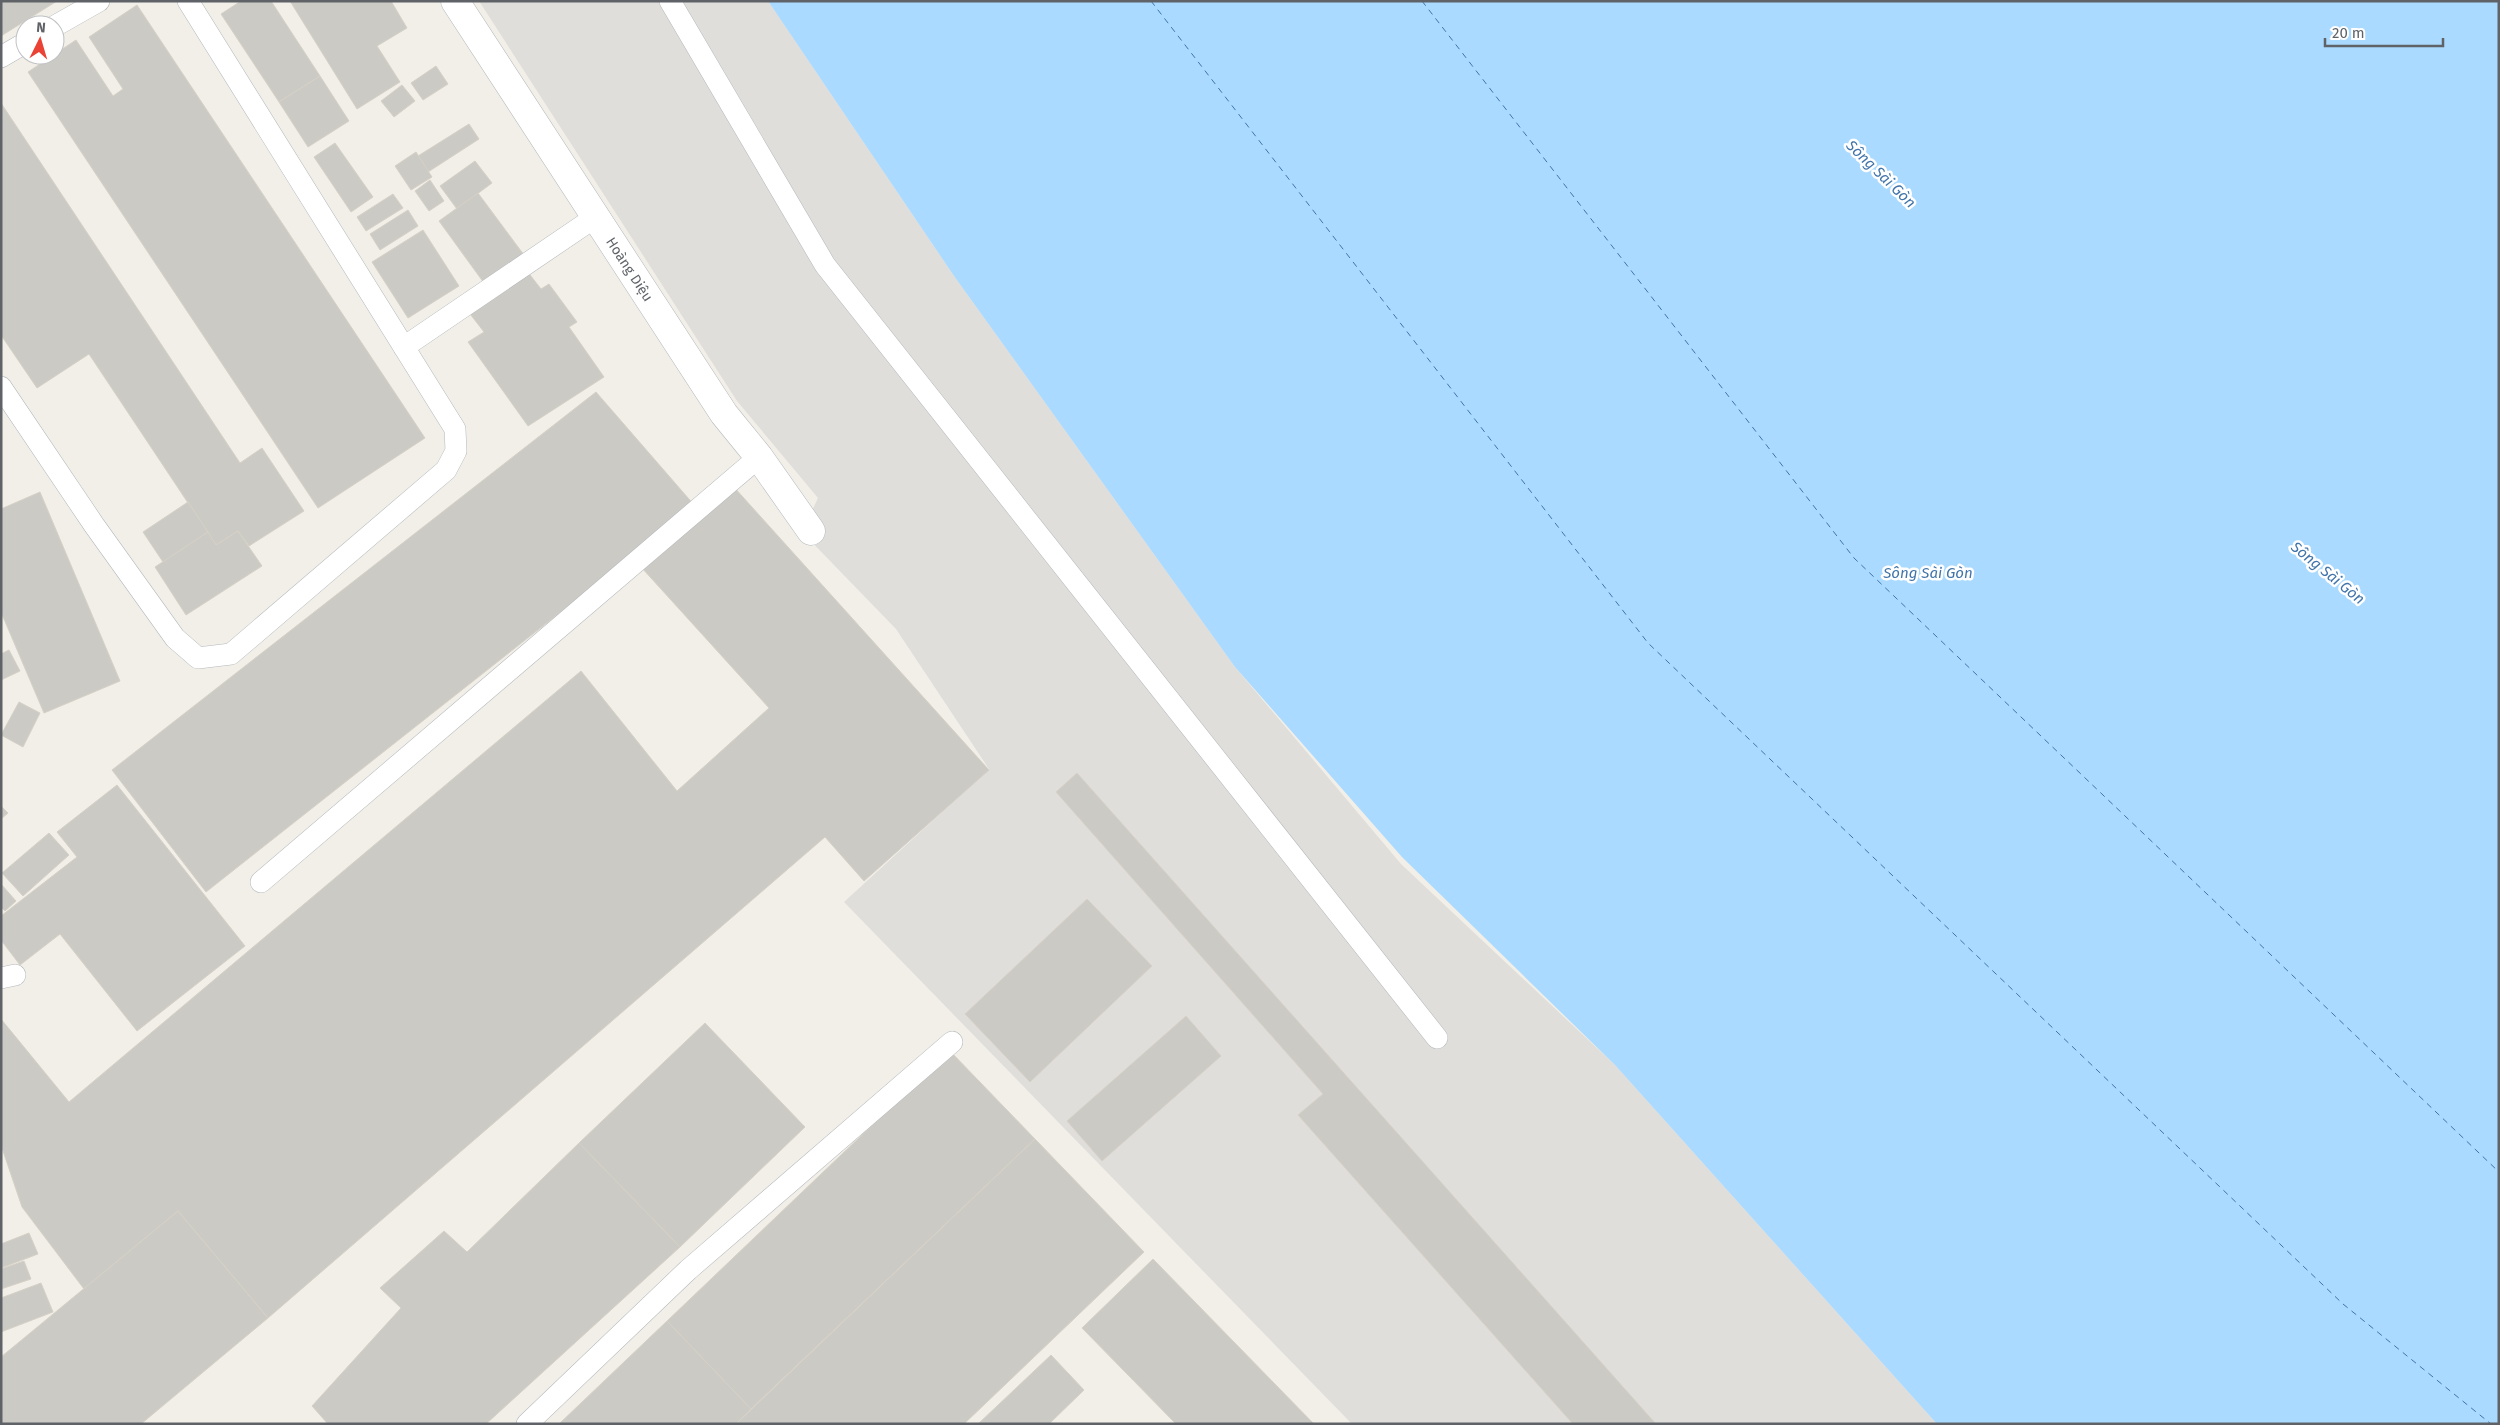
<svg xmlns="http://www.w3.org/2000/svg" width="2500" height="1425" font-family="'Fira Sans',sans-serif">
<rect width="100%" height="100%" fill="#f1efe8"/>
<polygon fill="#e0deda" points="479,1 768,1 954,276 1235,667 1401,864 1615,1065 1937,1424 1352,1424 844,902 989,769 896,629 802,532 818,498 737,401"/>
<polygon fill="#aadaff" points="768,1 2499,1 2499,1424 1937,1424 1615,1065 1402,857 1235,667 954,276"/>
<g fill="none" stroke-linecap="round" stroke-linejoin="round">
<g stroke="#4174aa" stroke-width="1" stroke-dasharray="6 5" stroke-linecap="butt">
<polyline points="1151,1 1648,643 2343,1304 2491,1424"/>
<polyline points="1422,1 1854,558 2499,1172"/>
</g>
</g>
<g fill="#cccac5" stroke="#d6d1c6">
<polygon points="1,1 57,1 1,36"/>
<polygon points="241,1 271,1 320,76 279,102 221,14"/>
<polygon points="290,1 391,1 407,28 377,46 400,82 357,109"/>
<polygon points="137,5 425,438 318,508 28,72 76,40 113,96 123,89 89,37"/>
<polygon points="436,66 448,84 423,100 411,83"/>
<polygon points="320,76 349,121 308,147 279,102"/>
<polygon points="402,85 415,101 394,117 381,101"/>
<polygon points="1,103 240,463 262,448 304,511 249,546 238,531 216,545 89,354 37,388 1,335"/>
<polygon points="469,124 479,139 428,172 418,156"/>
<polygon points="335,143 373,197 351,212 314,157"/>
<polygon points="416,152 432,177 411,190 395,166"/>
<polygon points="475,161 492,183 457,209 440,186"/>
<polygon points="430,180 444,201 429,211 415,191"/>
<polygon points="478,193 524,255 484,283 439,221"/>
<polygon points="393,194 403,208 366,231 357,217"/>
<polygon points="408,210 418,226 380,250 370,234"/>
<polygon points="423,230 459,286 408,318 372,262"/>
<polygon points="527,271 541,289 549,284 577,322 569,327 604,377 528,426 468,342 484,332 467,310"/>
<polygon points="596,392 695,506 206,892 112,770"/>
<polygon points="733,486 989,770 864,881 825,837 268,1318 178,1211 84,1289 22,1207 1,1145 1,1019 69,1102 581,671 677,791 769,708 641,567"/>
<polygon points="40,492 120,681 44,713 1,612 1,509"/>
<polygon points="188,502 208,532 163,562 143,532"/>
<polygon points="238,531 262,566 186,615 155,567 208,532 216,545"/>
<polygon points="9,650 20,671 1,680 1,654"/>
<polygon points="19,702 40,713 23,747 1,735"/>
<polygon points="1077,773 1656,1424 1573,1424 1298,1115 1323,1094 1056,792"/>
<polygon points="117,785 245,946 137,1031 60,934 20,965 1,940 1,916 77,857 57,832"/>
<polygon points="1,806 8,813 1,819"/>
<polygon points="49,833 69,855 23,896 2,873"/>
<polygon points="1,884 16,901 5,911 1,907"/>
<polygon points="1087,899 1152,966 1030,1082 965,1014"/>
<polygon points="1186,1016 1221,1056 1102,1161 1067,1121"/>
<polygon points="705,1023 805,1127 680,1247 579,1143"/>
<polygon points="950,1051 1035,1139 751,1409 667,1321"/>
<polygon points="1035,1139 1144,1252 964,1424 736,1424"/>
<polygon points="579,1143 680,1247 486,1424 328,1424 312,1406 401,1308 380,1288 444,1231 467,1252"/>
<polygon points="178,1211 268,1318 141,1424 1,1424 1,1357"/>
<polygon points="29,1233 38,1254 1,1268 1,1244"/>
<polygon points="1153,1259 1314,1424 1176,1424 1082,1328"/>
<polygon points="24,1261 31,1279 1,1289 1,1269"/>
<polygon points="41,1283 53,1312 1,1332 1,1298"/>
<polygon points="667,1321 751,1409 736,1424 559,1424"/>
<polygon points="1051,1355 1084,1390 1049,1424 978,1424"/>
</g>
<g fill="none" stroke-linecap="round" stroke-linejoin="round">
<defs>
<g id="service">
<polyline points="670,1 825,265 1437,1038"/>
<polyline points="55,26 99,1"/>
<polyline points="1,57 25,43"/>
<polyline points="404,347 594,218"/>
<polyline points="1,387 94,525 175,638 198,658 231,654 446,470 456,451 455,429 188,1"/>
<polyline points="261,882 759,457"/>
<polyline points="1,978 15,975"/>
<polyline points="527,1424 688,1270 952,1042"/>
</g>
<g id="minor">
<path id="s1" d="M455,1L724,414L759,457L811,531"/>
</g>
</defs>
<use href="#service" stroke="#b5b8bc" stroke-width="22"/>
<use href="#minor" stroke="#b5b8bc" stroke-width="29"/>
<use href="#service" stroke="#fff" stroke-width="21"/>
<use href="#minor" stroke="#fff" stroke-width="28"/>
</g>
<g text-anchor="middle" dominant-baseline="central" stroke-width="5" stroke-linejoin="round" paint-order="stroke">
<g font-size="14" fill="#5f6368" stroke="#fff">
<text stroke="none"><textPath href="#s1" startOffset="320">Hoàng Diệu</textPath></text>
</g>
<g font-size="15" font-style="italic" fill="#4174aa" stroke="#fff">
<text transform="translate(1881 174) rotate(44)">Sông Sài Gòn</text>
<text x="1928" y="573">Sông Sài Gòn</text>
<text transform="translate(2328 573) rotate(39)">Sông Sài Gòn</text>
</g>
</g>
<rect width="2500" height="1425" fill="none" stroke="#5f6368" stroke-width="5"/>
<g transform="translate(40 40) rotate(5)"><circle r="24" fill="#ffffff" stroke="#bfc1c3"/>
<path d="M0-4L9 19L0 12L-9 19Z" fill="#ea4335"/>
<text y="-8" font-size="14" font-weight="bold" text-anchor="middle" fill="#5f6368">N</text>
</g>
<path d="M2325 38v8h118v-8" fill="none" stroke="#5f6368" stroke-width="2.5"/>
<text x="2332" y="38" font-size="15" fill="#5f6368" stroke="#ffffff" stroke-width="4" paint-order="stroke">20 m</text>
</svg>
